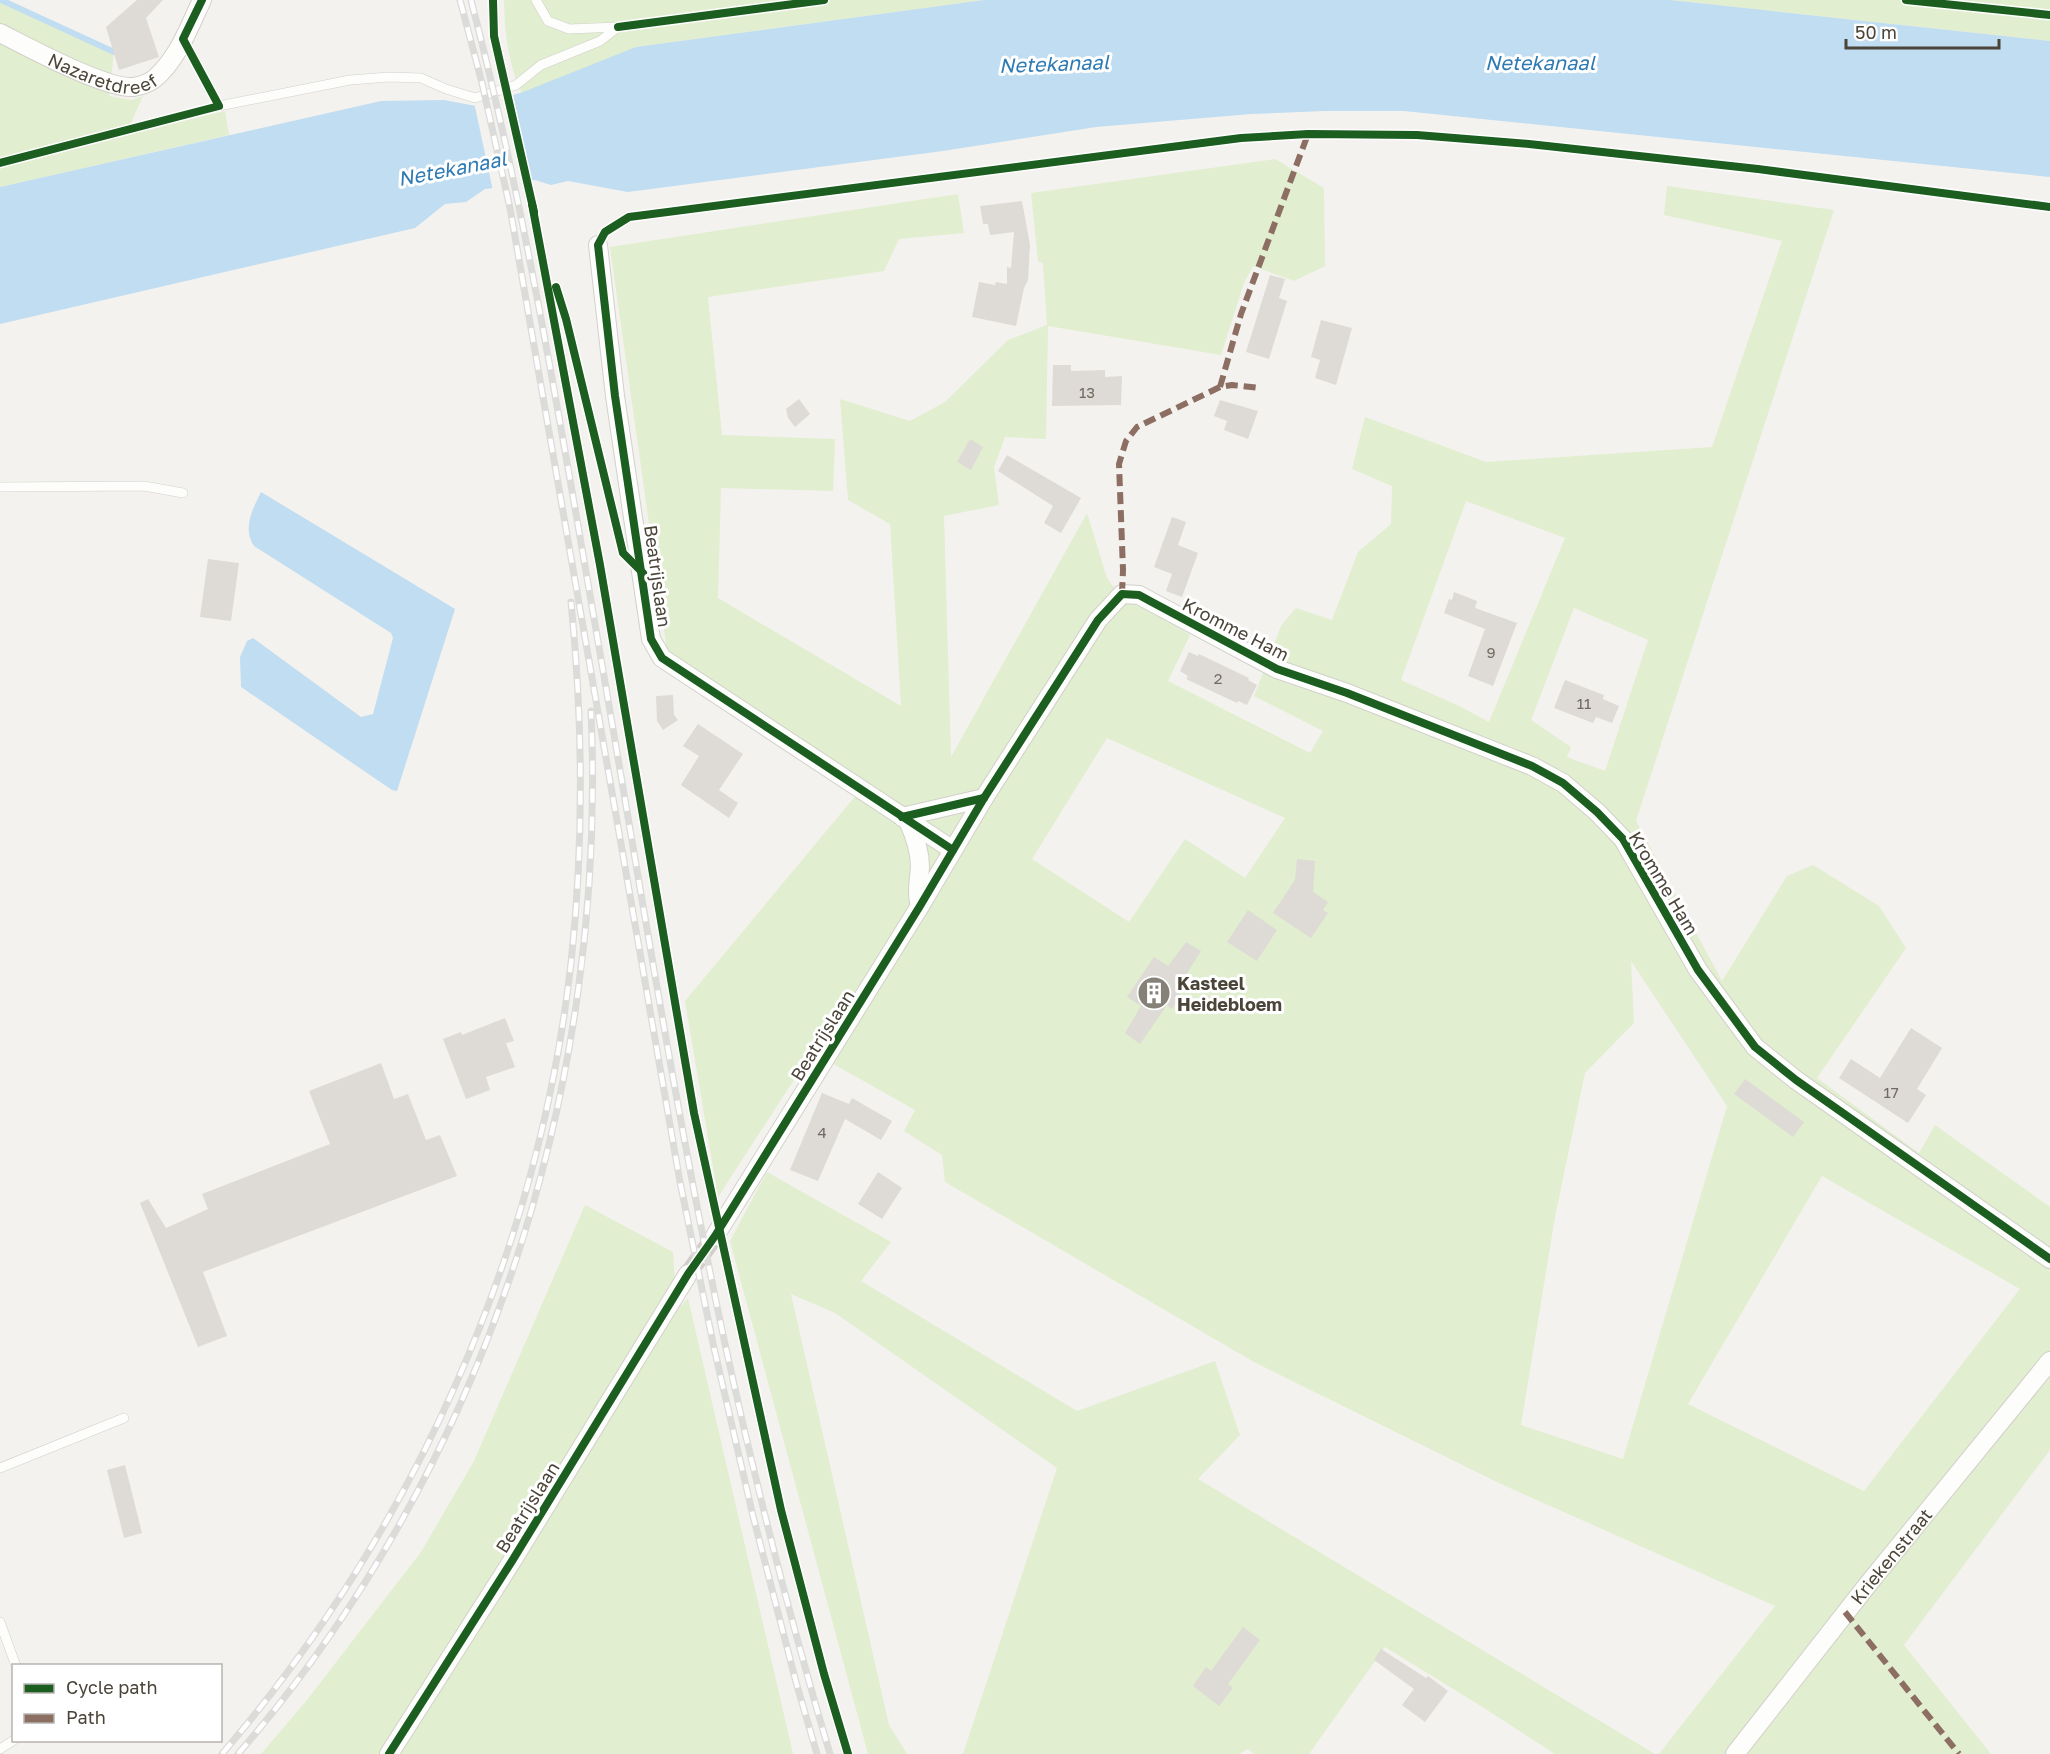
<svg xmlns="http://www.w3.org/2000/svg" width="2050" height="1754" font-family="'Golos Text',sans-serif">
<rect width="100%" height="100%" fill="#f4f2ee"/>
<g fill="#e1eecf" fill-rule="evenodd">
<polygon points="0,0 114,52 109,96 132,100 143,96 126,134 225,111 229,135 0,187"/>
<path d="M504,0H984L636,47L524,98C508,65 505,36 504,0Z"/>
<polygon points="1670,0 2050,0 2050,41"/>
<path d="M1275,159L1324,188L1325,266L1294,281L1253,266L1244,283L1221,355L1048,326L1046,439L1005,437L994,467L999,505L944,516L951,757L1087,513L1107,578L1113,586L1190,635L1168,681L1310,753L1323,731L1254,696L1281,626L1296,608L1332,620L1358,552L1391,524L1392,486L1352,469L1365,417L1486,462L1712,447L1782,241L1664,215L1667,186L1834,210L1636,821L1722,981L1787,876L1813,865L1879,906L1906,948L1817,1078L1919,1153L1935,1125L2050,1207V1450L1904,1645L1991,1754H1659L1775,1606L1501,1484L1254,1362L945,1182L942,1155L904,1131L915,1110L812,1052L718,1197L685,1001L867,782L667,651L610,247L958,194L964,233L899,239L884,271L708,297L722,435L835,439L833,491L721,488L718,598L901,706L890,524L848,500L840,399L910,421L945,402L1008,340L1047,325L1043,263L1038,262L1031,193ZM1466,501L1565,538L1489,722L1459,706L1401,680ZM1574,608L1648,640L1605,771L1567,757L1571,747L1531,720ZM1107,738L1285,818L1245,878L1185,839L1129,922L1032,859ZM1631,961L1727,1106L1623,1459L1521,1425L1555,1217L1585,1073L1634,1023ZM1822,1176L2020,1289L1864,1491L1688,1404Z"/>
<polygon points="767,1172 891,1242 861,1281 1077,1411 1215,1361 1240,1435 1198,1479 1655,1754 1555,1754 1484,1708 1385,1647 1309,1754 1254,1754 1248,1749 1239,1754 963,1754 1057,1468 835,1313 791,1294 889,1725 907,1754 868,1754 730,1241"/>
<polygon points="585,1205 673,1252 677,1310 688,1298 793,1754 261,1754 307,1700 421,1552 474,1461"/>
</g>
<g fill="#c0ddf1">
<polygon points="984,0 1670,0 2050,41 2050,177 1404,111 1324,111 1251,114 1096,127 943,151 628,192 568,181 551,185 535,180 510,186 485,189 466,202 445,204 415,228 0,324 0,187 381,101 444,100 476,106 523,92 636,47"/>
<path d="M261,492L455,609L397,791L392,790L241,687L240,657L247,641L253,638L361,717L373,714L393,638L391,633L254,546C242,529 253,508 261,492Z"/>
</g>
<polygon fill="#f4f2ee" points="512,92 532,184 493,191 474,102"/>
<g fill="none" stroke-linecap="round" stroke-linejoin="round">
<polyline stroke="#c0ddf1" stroke-width="6" points="1,0 114,52"/>
</g>
<g fill="#dedbd6">
<polygon points="137,0 163,0 146,18 159,57 119,70 106,27"/>
<polygon points="1022,201 1030,245 1028,280 1024,288 1016,326 972,317 979,282 995,285 996,282 1007,284 1007,267 1011,268 1014,232 990,235 988,224 983,224 980,206"/>
<polygon points="1270,275 1285,279 1279,298 1287,301 1269,359 1246,352"/>
<polygon points="1321,320 1352,328 1336,385 1315,378 1320,360 1311,357"/>
<polygon points="1053,365 1071,365 1071,371 1105,370 1105,377 1122,376 1121,405 1052,406"/>
<polygon points="799,399 810,414 795,427 788,418 786,409"/>
<polygon points="1220,400 1258,411 1248,439 1224,430 1227,421 1214,416"/>
<polygon points="970,439 983,447 971,470 957,462"/>
<polygon points="1007,455 1081,498 1061,533 1044,523 1053,506 998,471"/>
<polygon points="1172,517 1186,522 1178,545 1198,553 1182,597 1166,591 1172,574 1154,567"/>
<polygon points="208,559 239,563 231,621 200,617"/>
<polygon points="1454,592 1477,601 1475,608 1517,623 1493,686 1468,676 1485,629 1444,613 1449,599 1452,600"/>
<polygon points="1189,652 1198,656 1199,654 1249,678 1248,680 1257,685 1247,705 1238,701 1237,703 1186,679 1188,676 1180,671"/>
<polygon points="1565,680 1604,695 1603,699 1619,706 1612,723 1596,717 1593,723 1554,708"/>
<polygon points="673,695 674,715 678,720 663,730 657,721 656,696"/>
<polygon points="698,724 743,754 719,790 738,803 729,818 681,785 699,756 683,746"/>
<polygon points="1297,859 1315,861 1313,892 1328,902 1323,910 1328,913 1311,938 1273,913 1295,880"/>
<polygon points="1248,910 1277,930 1257,961 1227,942"/>
<polygon points="1186,942 1201,951 1176,991 1181,995 1172,1009 1167,1005 1140,1044 1125,1033 1141,1006 1127,997 1154,957 1168,966"/>
<polygon points="505,1018 514,1041 506,1043 515,1067 486,1077 490,1090 466,1099 443,1039 461,1032 462,1035"/>
<polygon points="1911,1028 1942,1048 1917,1089 1926,1095 1908,1123 1839,1078 1851,1059 1880,1078"/>
<polygon points="381,1063 394,1099 408,1094 426,1140 440,1135 457,1176 203,1272 227,1336 198,1347 140,1203 148,1199 166,1228 208,1209 202,1194 330,1144 309,1091"/>
<polygon points="1745,1079 1804,1122 1793,1137 1734,1094"/>
<polygon points="822,1093 849,1104 852,1098 892,1121 881,1140 845,1119 818,1181 790,1170"/>
<polygon points="878,1172 902,1188 882,1219 858,1204"/>
<polygon points="125,1465 142,1533 124,1538 107,1470"/>
<polygon points="1243,1627 1260,1640 1228,1684 1233,1688 1219,1706 1193,1686 1206,1667 1211,1671"/>
<polygon points="1381,1649 1426,1678 1428,1676 1448,1691 1425,1722 1402,1705 1414,1689 1374,1660"/>
</g>
<g fill="none" stroke-linecap="round" stroke-linejoin="round">
<polyline stroke="#d2cfca" stroke-width="18" stroke-dasharray="18 9" stroke-linecap="butt" points="688,1274 715,1236"/>
<defs>
<g id="service">
<polyline points="536,0 548,21 569,29 618,27"/>
<polyline points="184,40 219,106"/>
<polyline points="0,163 219,106 350,80 389,77 421,78 446,89 475,98 516,85 541,65 600,41 618,27"/>
<polyline points="598,245 605,232 629,217 1241,138 1308,134"/>
<polyline points="0,487 144,486 183,493"/>
<polyline points="0,1468 124,1418"/>
<polyline points="0,1622 16,1666"/>
<polyline points="0,1749 14,1740"/>
</g>
<g id="minor">
<path id="s1" d="M0,33C28,47 105,89 133,87C140,86 149,83 154,79C178,59 189,27 202,0"/>
<polyline points="598,245 615,396 651,639 662,658 953,850"/>
<polyline points="902,817 984,798"/>
<path d="M908,821C915,836 920,851 920,867C919,881 916,893 920,906"/>
<polyline points="715,1236 920,906 984,798 1098,620 1122,594 1139,595 1150,601 1277,669 1347,693 1532,766 1563,783 1597,812 1623,839 1698,970 1755,1047 1796,1080 2050,1259"/>
<polyline points="389,1754 512,1561 688,1274"/>
<path id="s2" d="M1735,1754L1869,1583L2050,1361"/>
</g>
</defs>
<use href="#service" stroke="#d2d0cb" stroke-width="10"/>
<use href="#minor" stroke="#d2d0cb" stroke-width="20"/>
<use href="#service" stroke="#fdfdfc" stroke-width="9"/>
<use href="#minor" stroke="#fdfdfc" stroke-width="18"/>
<defs>
<g id="rail">
<polyline points="460,0 482,83 510,208 680,1182 714,1348 753,1516 796,1682 817,1754"/>
<path d="M471,0C527,215 562,434 600,653C640,884 676,1115 725,1344C755,1482 790,1619 830,1754"/>
<path d="M222,1754C413,1531 538,1255 571,963C584,843 583,722 571,602"/>
<path d="M238,1754C486,1468 608,1087 591,711"/>
</g>
</defs>
<use href="#rail" stroke="#dbdbda" stroke-width="7"/>
<use href="#rail" stroke="#fff" stroke-width="4.5" stroke-dasharray="14" stroke-linecap="butt"/>
<g stroke="#8d6e63" stroke-width="6" stroke-dasharray="12 6" stroke-linecap="butt">
<polyline points="1220,387 1241,314 1308,134"/>
<polyline points="1122,594 1123,570 1119,464 1126,441 1137,427 1220,387 1232,385 1260,388"/>
<polyline points="1845,1612 1959,1754"/>
</g>
<defs>
<g id="cycleway">
<polyline points="493,0 494,36 534,212"/>
<polyline points="1906,0 2050,15"/>
<polyline points="618,27 824,0"/>
<polyline points="0,163 219,106 183,39 202,0"/>
<polyline points="532,204 600,565 694,1113 781,1510 824,1674 848,1754"/>
<polyline points="556,287 566,319 623,553 643,573"/>
<polyline points="902,817 984,798"/>
<polyline points="953,850 662,658 651,639 615,396 598,245 605,232 629,217 1241,138 1308,134 1417,135 1529,144 1758,169 2050,207"/>
<polyline points="389,1754 512,1561 688,1274 715,1236 920,906 984,798 1098,620 1122,594 1139,595 1150,601 1277,669 1347,693 1532,766 1563,783 1597,812 1623,839 1698,970 1755,1047 1796,1080 2050,1259"/>
</g>
</defs>
<use href="#cycleway" stroke="#fff" stroke-width="11"/>
<use href="#cycleway" stroke="#1b5e20" stroke-width="8"/>
</g>
<defs>
<symbol id="building-disc" viewBox="-11 -11 22 22"><circle r="9.5" fill="#868178" stroke="#fff"/><path d="M-4-6H4V6H1V3H-1V6H-4ZM-2.5-4.3h1.7v1.8h-1.7ZM.8-4.3h1.7v1.8H.8ZM-2.5-1h1.7V.8h-1.7ZM.8-1h1.7V.8H.8Z" fill="#fff"/></symbol>
</defs>
<g fill-rule="evenodd">
<use href="#building-disc" x="1135" y="974" width="38" height="38"/>
</g>
<g text-anchor="middle" dominant-baseline="central" stroke-width="6" stroke-linejoin="round" paint-order="stroke">
<g font-size="15" fill="#706a61">
<text x="1087" y="392">13</text>
<text x="1491" y="652">9</text>
<text x="1218" y="678">2</text>
<text x="1584" y="703">11</text>
<text x="1891" y="1092">17</text>
<text x="822" y="1132">4</text>
</g>
<g font-size="18" fill="#4b4439" stroke="#fff">
<text stroke="none"><textPath href="#s1" startOffset="112">Nazaretdreef</textPath></text>
<text transform="translate(658 576) rotate(82)">Beatrijslaan</text>
<text transform="translate(1236 629) rotate(27)">Kromme Ham</text>
<text transform="translate(1664 883) rotate(59)">Kromme Ham</text>
<text transform="translate(822 1035) rotate(-58)">Beatrijslaan</text>
<text transform="translate(527 1507) rotate(-58)">Beatrijslaan</text>
<text stroke="none"><textPath href="#s2" startOffset="252">Kriekenstraat</textPath></text>
</g>
<g font-size="18" font-weight="bold" fill="#4b4439" stroke="#fff" text-anchor="start">
<text x="1177" y="983">Kasteel<tspan x="1177" dy="21">Heidebloem</tspan></text>
</g>
<g font-size="20" font-style="italic" fill="#2e7ab2" stroke="#fff">
<text x="1540" y="62">Netekanaal</text>
<text transform="translate(1054 63) rotate(-2)">Netekanaal</text>
<text transform="translate(452 168) rotate(-11)">Netekanaal</text>
</g>
</g>
<rect x="12" y="1664" width="210" height="78" fill="#ffffff" stroke="#b7b4b0" stroke-width="1.5"/>
<rect x="24" y="1684" width="30" height="9" fill="#1b5e20" stroke="#b7b4b0" stroke-width="1.5"/>
<text x="66" y="1694" font-size="18" fill="#4b4439">Cycle path</text>
<rect x="24" y="1714" width="30" height="9" fill="#8d6e63" stroke="#b7b4b0" stroke-width="1.5"/>
<text x="66" y="1724" font-size="18" fill="#4b4439">Path</text>
<path d="M1846 39v9h153v-9" fill="none" stroke="#4b4439" stroke-width="3"/>
<text x="1855" y="39" font-size="18" fill="#4b4439" stroke="#ffffff" stroke-width="4.5" paint-order="stroke">50 m</text>
</svg>
